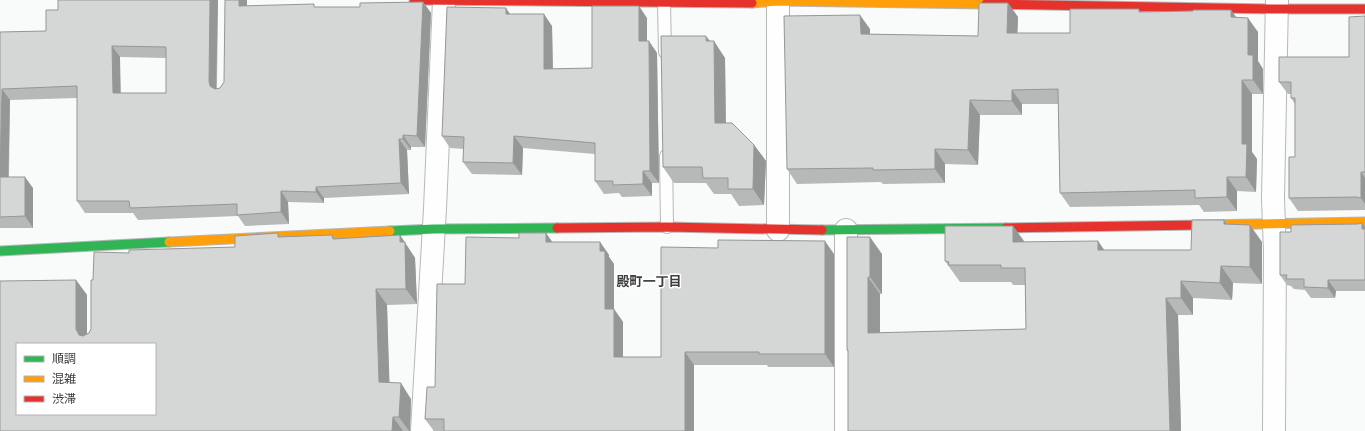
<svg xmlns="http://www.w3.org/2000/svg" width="1365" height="431" font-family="Montserrat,'Noto Sans JP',sans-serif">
<rect width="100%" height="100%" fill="#f9fbfa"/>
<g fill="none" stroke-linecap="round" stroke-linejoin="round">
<defs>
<g id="lane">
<polyline points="664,2 665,52"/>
<polyline points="666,156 667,227"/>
</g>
<g id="street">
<polyline points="778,230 778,1"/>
<polyline points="846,230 846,431"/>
<polyline points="422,431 435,209 444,0"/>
<polyline points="1274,431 1275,252 1273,198 1277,0"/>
</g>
<g id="fast">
<polyline points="822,230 1006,228"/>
<polyline points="390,231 434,229 557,228"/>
<polyline points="0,251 169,242"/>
</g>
<g id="slow">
<polyline points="752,3 778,1 986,4"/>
<polyline points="1199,225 1365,222"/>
<polyline points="169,242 390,231"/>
</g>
<g id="jam">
<polyline points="414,0 752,3"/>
<polyline points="986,4 1277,9 1365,9"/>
<polyline points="557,228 667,227 822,230"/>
<polyline points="1006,228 1199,225"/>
</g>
</defs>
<use href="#lane" stroke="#b6b8b7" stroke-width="14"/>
<use href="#street" stroke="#b6b8b7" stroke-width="24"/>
<use href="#fast" stroke="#b6b8b7" stroke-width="11"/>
<use href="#slow" stroke="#b6b8b7" stroke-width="11"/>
<use href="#jam" stroke="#b6b8b7" stroke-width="11"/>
<use href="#lane" stroke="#fefefe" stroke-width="12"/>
<use href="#street" stroke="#fefefe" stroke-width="22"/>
<use href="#fast" stroke="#30b455" stroke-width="9"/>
<use href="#slow" stroke="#ff9f0a" stroke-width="9"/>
<use href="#jam" stroke="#e5322d" stroke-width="9"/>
</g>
<g fill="#b7b9b8" fill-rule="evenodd">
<path d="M58,0H218L217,89L220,88L224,82L247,6L316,7H360L423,2L431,13L425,147H411V150H407L409,194L324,198V203L288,202L289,224L245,226L238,216L138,220L133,213H85L77,201V98L10,100L9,177L33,188V228H0V32L46,31L58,10ZM120,57L166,58V93H120Z"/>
<polygon points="1008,3 1018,17 1017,33 1070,33 1142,12 1231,10 1236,18 1258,32 1258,61 1263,69 1263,94 1252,94 1252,152 1257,159 1256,192 1237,191 1237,211 1204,212 1199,205 1070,207 1060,193 1058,104 1022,104 1022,115 980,115 978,165 945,164 945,183 883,184 881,182 797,184 787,169 870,29 870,34 978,36"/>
<polygon points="510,14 552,26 553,69 592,68 647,18 647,41 657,53 659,183 652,183 652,196 622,197 619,193 604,194 595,181 595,154 523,148 522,175 472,174 463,162 464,149 450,148 442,136"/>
<polygon points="1365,16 1365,210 1298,211 1289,198 1295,157 1295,104 1291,98 1291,94 1288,94 1279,82 1349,57"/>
<polygon points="710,41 725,58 726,123 754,145 766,161 764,205 739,206 731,194 714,194 706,183 674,183 663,167"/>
<polygon points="1224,220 1228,224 1262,242 1262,284 1233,283 1232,300 1193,298 1193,315 1178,315 1181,431 848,431 848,352 847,350 847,237 882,254 882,294 880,294 880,333 1026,329 1025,285 1013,285 1011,282 960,282 945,261 1013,226 1025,242 1104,250 1191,250"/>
<polygon points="1365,227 1365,291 1336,291 1335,298 1311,298 1305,290 1294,289 1291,286 1287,285 1280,275"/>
<polygon points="546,233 552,242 600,242 609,255 609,257 614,264 614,309 623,322 623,357 661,357 834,254 834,367 768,367 767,365 694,365 694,431 434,431 425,419 465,284 519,238"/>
<polygon points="400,235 415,258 417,304 387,305 389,383 411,399 410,431 0,431 76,280 87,295 87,334 89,333 91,329 93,280 129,253 235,247 281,236 335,239"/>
</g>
<g fill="#959696">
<polygon points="210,0 218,0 216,93 210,86 209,81"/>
<polygon points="239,0 247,0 247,17 239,6"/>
<polygon points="423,2 431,13 425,147 417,136"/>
<polygon points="1008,3 1018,17 1017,47 1007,33"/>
<polygon points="639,6 647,18 647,53 639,41"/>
<polygon points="506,8 514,20 506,14"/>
<polygon points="1231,10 1241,24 1231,17"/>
<polygon points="544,14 552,26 553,81 544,69"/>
<polygon points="860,15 870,29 870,48 861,34"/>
<polygon points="1248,18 1258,32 1258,61 1263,69 1263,94 1253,80 1248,55"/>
<polygon points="706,36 714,46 714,41 725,58 726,139 715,123"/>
<polygon points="649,41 657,53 659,183 650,171"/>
<polygon points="112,46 120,57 121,104 113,93"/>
<polygon points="1242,80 1252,94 1252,152 1257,159 1256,192 1246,177 1242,144"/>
<polygon points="2,89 10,100 8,188 0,177"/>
<polygon points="1012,90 1022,104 1022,115 1012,101"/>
<polygon points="970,100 980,115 978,165 968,150"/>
<polygon points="403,135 411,147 411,150 403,139"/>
<polygon points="514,136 523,148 522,175 513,163"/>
<polygon points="399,139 407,150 409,194 401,183"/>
<polygon points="754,145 766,161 764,205 753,189"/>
<polygon points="935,149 945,164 945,183 935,169"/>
<polygon points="643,171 652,183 652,196 643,184"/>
<polygon points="1361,172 1365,178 1365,204 1361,198"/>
<polygon points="25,177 33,188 33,228 25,216"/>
<polygon points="1227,177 1237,191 1237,211 1227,197"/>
<polygon points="316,187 324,198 324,203 316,192"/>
<polygon points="281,191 288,202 289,224 281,212"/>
<polygon points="1224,220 1236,236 1224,224"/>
<polygon points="1362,223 1365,227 1365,233 1362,229"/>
<polygon points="1250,225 1262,242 1262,284 1250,267"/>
<polygon points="1013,226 1025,243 1013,242"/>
<polygon points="546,233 555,246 546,242"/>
<polygon points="400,235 415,258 417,304 406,289"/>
<polygon points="870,237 882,254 882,294 870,277"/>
<polygon points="825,241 834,254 834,367 825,354"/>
<polygon points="1098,241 1110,258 1098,250"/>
<polygon points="600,242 609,255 609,257 614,264 614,322 605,309 600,251"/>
<polygon points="1221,266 1233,283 1232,300 1220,283"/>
<polygon points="868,277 880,294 880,350 868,333"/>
<polygon points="76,280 87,295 87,344 79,335 76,329"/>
<polygon points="1328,280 1336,291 1335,298 1328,288"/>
<polygon points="1181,281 1193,298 1193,315 1181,298"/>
<polygon points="376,289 387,305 390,398 379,382"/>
<polygon points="1166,298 1178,315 1181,431 1170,431"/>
<polygon points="614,309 623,322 623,369 614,357"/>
<polygon points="685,352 694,365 694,431 685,431"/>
<polygon points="401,383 411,399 410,431 409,431 399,417"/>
<polygon points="393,417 403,431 392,431"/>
</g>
<g fill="#d5d7d6" stroke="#959696" fill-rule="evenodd">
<path d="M58,0H210L209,81L210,86L215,89L220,88L224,82L225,0H239V6L314,4V7H360V3L423,2L417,136L403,135V139H399L401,183L316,187V192L281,191V212L237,215V204L130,208L129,201H77V86L2,89L0,177H25V216L0,217V32L46,31V10H58ZM112,46L166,47V93H113Z"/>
<polygon points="979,3 1008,3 1007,33 1070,33 1070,9 1139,9 1139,12 1193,11 1193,10 1231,10 1231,17 1248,18 1248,55 1253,55 1253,80 1242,80 1242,144 1247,144 1246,177 1227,177 1227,197 1195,198 1195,190 1060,193 1058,89 1012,90 1012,101 970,100 968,150 935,149 935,169 873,170 873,168 787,169 784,16 860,15 861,34 978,36"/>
<polygon points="592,6 639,6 639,41 649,41 650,171 643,171 643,184 613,185 613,181 595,181 595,143 514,136 513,163 463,162 464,137 442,136 447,7 506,8 506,14 544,14 544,69 592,68"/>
<polygon points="1365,16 1365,172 1361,172 1361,198 1356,197 1289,198 1289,157 1295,157 1295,98 1291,98 1291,82 1279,82 1279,57 1349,57 1349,17"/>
<polygon points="661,36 706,36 706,41 714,41 715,123 732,123 754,145 753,189 728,189 728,178 703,178 702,167 663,167"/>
<polygon points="1192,220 1224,220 1224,224 1250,225 1250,267 1221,266 1220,283 1181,281 1181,298 1166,298 1170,431 848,431 848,350 847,350 847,237 870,237 870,277 868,277 868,333 1026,329 1025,268 1001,268 1001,265 948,265 949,262 945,261 945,226 1013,226 1013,242 1098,241 1098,250 1191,250"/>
<polygon points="1362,223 1362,229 1365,229 1365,280 1328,280 1328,288 1304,287 1304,279 1286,279 1287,275 1280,275 1280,232 1291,232 1291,225 1358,224"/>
<path d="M278,233V237L332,235L333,239L400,235V242H405L406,289H376L379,382L401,383L399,417H393L392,431H0V281L76,280V329L79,335L83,336L89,333L91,329V280H93L94,252L129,253V250L235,247V236ZM17,344H155V414H17Z"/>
<polygon points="519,233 546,233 546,242 600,242 600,251 605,251 605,309 614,309 614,357 661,357 661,247 718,248 718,240 825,241 825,354 759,354 759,352 685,352 685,431 444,431 444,419 425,419 427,387 435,387 437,284 465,284 466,237 519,238"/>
</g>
<g text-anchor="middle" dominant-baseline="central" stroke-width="3" stroke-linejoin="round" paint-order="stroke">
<g font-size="13" font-weight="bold" fill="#3c3e3c" stroke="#fff">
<text x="649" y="281">殿町一丁目</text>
</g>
</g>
<rect x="16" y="343" width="140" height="72" fill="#ffffff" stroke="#b1b2b1"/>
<rect x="24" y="356" width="20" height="6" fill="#30b455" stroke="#b1b2b1"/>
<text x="52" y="363" font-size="12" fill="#3c3e3c">順調</text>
<rect x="24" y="376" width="20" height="6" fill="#ff9f0a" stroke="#b1b2b1"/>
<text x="52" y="383" font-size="12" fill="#3c3e3c">混雑</text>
<rect x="24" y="396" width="20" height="6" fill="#e5322d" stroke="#b1b2b1"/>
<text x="52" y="403" font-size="12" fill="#3c3e3c">渋滞</text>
</svg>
